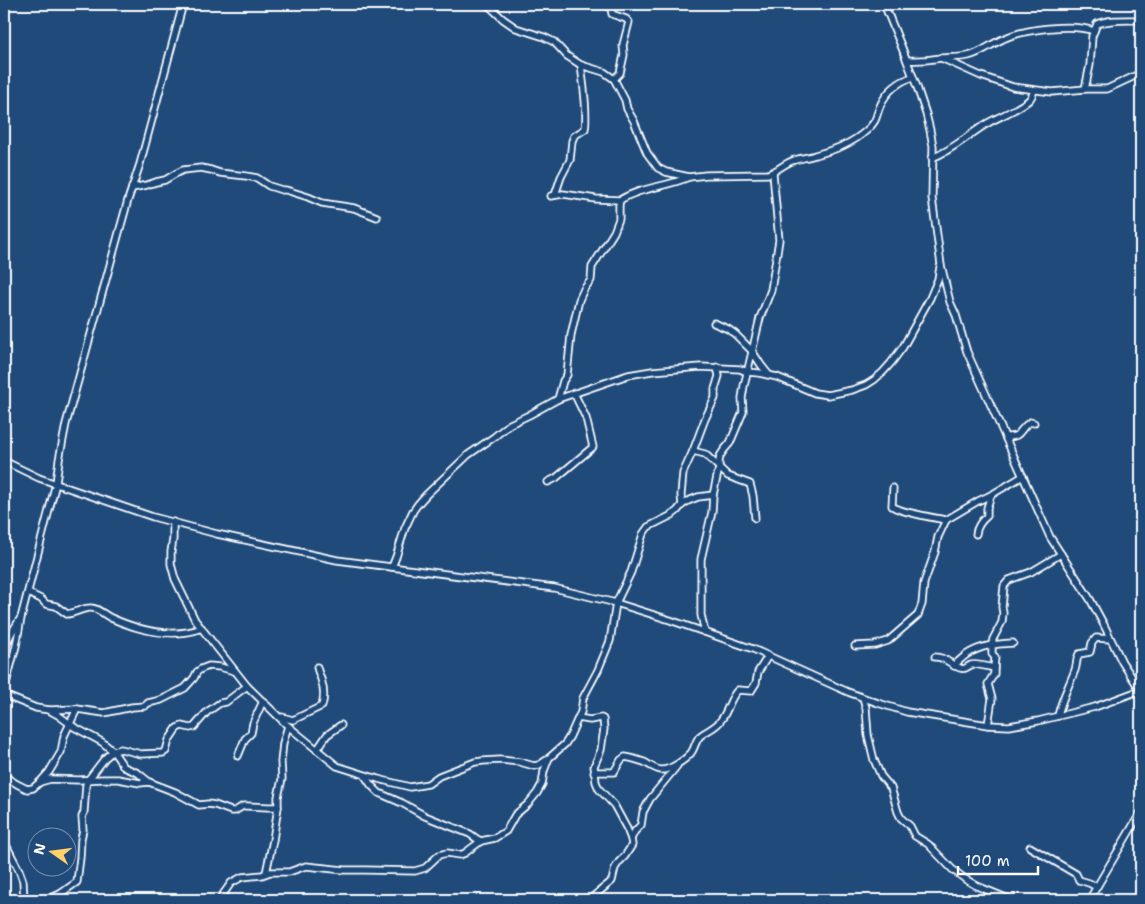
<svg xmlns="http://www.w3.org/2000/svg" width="1145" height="904" font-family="'Shantell Sans',sans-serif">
<rect width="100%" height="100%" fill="#1f4a7a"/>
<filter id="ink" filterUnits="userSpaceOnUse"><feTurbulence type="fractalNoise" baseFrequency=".02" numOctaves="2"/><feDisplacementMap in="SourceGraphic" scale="10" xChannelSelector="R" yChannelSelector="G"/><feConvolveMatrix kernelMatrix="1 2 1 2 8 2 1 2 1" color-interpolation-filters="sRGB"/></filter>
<g filter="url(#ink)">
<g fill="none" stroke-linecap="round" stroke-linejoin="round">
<defs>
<g id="minor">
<path d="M487,4L503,19L516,28L544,37L554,42L567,56L581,65L604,72L614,79L625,100L627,109L634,121L647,153L658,168L666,172L689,177L706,175L768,174C777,171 784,164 792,161C799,158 807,158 815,155C834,150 852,144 867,130C879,119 875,116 881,104C887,91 899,81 913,77"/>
<polyline points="604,4 611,8 612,14 626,19 629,22 623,45 624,55 620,73 614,79"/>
<polyline points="884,4 902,48 917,87 926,114 930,130 933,146 932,198 941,265 950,302 956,315 967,352 1050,537 1090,599 1104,625 1122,662 1141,691"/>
<polyline points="941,58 981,76 1013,87 1052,92 1085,89 1107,89 1141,73"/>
<path d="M907,60C919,61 929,60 941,58C950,57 960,58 968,56C981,53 991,44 1003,39C1024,29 1072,23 1094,31"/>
<path d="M1085,89L1090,65L1092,36L1097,24C1109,19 1125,20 1138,20"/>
<path d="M932,158C953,150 969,134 988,123C1002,115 1017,110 1029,100C1032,97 1033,94 1034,90"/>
<polyline points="132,188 147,185 156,182 165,180 175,174 183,170 201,168 211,170 220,173 246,176 257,178 269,186 282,190 286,190 308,197 322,203 354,208 377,217"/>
<path d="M555,195L561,177L570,160L572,141L574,136L585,129C588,111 583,83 581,65"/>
<polyline points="551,196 563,194 596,199 620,200"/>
<polyline points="714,323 728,329 735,334 752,351 761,365 769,375"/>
<path d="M558,399L563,381L567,375L571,335L579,300L584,289L591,280L592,267L614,232L619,219V205L620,200C641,187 667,187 689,177"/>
<path d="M1005,437C1024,437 1017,430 1030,422L1034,423"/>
<polyline points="693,451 705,454 728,476 750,484 753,496 755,518"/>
<polyline points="4,461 39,478 153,517 217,534 337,560 554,588 616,603 670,620 753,649 848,692 878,703 907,712 988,725 1009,726 1038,721 1095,707 1141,690"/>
<polyline points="548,482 556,478 593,447 586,418 574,393"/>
<path d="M893,488L892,506C899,512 935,518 946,520"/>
<polyline points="682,505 681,495 683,473 693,451 705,419 715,398 715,389 719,376 717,367"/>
<polyline points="173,522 173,539 171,552 171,564 175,579 195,620 247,686 288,726 337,766 378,779 410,787 428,784 439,776 475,762 483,761 500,760 520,762 534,766 539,765 548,759"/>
<path d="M976,534C977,526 981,521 987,516V508L991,495"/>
<polyline points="392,567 396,557 405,528 413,511 418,504 426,495 468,455 494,437 510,424 529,415 558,399 628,375 652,371 701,367 740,369 747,372 759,373 777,377 815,393 828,395 852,390 866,385 874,380 883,372 891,363 903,347 930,298 938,279 940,267"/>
<path d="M28,593L41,599L46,604L56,606L67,614C75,613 83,608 90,608C97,607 104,615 111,618C138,630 173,639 202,628"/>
<polyline points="705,632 701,615 701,559 712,512 713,495 719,468 719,462 720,456 724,450 730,443 743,412 742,398 744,386 760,318 771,290 779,240 773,173"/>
<polyline points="855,646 875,645 888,641 918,615 922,604 924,583 935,552 938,537 946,520 978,501 991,495 1023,476"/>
<polyline points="4,648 12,632 20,619"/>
<path d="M935,657C947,657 950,665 960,668C966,670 966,667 971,665C975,663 989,667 994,668"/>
<path d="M954,666C958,661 961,659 966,655C981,645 996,644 1013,643"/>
<polyline points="4,691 16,646 21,618 56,483 59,460 66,424 128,200 140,164 183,4"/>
<polyline points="4,695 36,708 49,710 77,709 104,713 132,707 145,706 148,703 161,700 185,688 194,678 197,672 201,669 209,666 220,667 234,671"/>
<polyline points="863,698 866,708 868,735 874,760 881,776 891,788 898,812 901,818 910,826 915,836 928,844 952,869 965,879 977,886 1011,900"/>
<polyline points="49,710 58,715 74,727 102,742 113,751 124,767 138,773 149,782"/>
<path d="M1058,716C1061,700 1069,686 1075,670C1077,665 1076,659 1079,654L1090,652L1092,643L1096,638L1110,639"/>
<path d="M282,717L293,720L322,706C324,699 324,690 322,683C321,677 318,673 317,667"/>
<polyline points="578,718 590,720 601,718 603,719 604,729 601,750 594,766 596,782 599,789 614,805 627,829 631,839 632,845 625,856 619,862 615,868 612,881 589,900"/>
<polyline points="988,725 992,699 988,684 994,674 994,668 995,657 992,654 992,645 993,639 1002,622 1003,613 1002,607 1004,586 1009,580 1031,572 1061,554"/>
<polyline points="317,750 327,735 341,725"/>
<polyline points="238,756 245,739 251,733 253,723 263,701"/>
<path d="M594,773L598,772H614L621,760L625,757C631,758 638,760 644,762C650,765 654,769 661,770C671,770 685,760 691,753C695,748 695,741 700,736C707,730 716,728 721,720C729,710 729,699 738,690L751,691L756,683L758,672L768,656"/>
<polyline points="4,776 17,784 27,789 33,788 40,782 51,779 78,780 104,779 118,779 140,783 149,782 175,792 199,805 208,804 215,805 231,811 235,811 243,806 247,806 268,807 278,807"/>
<polyline points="365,776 371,785 379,793 402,803 425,816 470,834 477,839 481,841 495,838 506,831 515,815 528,804 537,793 542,784 544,771 549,758 565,744 570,736 578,718 581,712 583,698 598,670 610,641 616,603 631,572 643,534 648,527 672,515 677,511 682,505 688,501 698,497 713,495"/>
<polyline points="40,782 49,772 61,752 64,736 77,709"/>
<polyline points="631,839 635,831 641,825 643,812 650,799 677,766"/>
<polyline points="4,841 19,870 23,881 24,900"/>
<polyline points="1030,847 1076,874 1079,880 1089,883 1097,887"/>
<polyline points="266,873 273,840 278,807 278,797 282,779 281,762 283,743 288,726"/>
<polyline points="46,900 60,894 77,882 80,858 81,839 83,830 82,817 84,812 86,785 88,780 105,758 113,751 121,749 141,754 163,753 166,751 169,740 177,728 182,726 190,728 194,727 207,712 220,703 226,702 247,686"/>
<polyline points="219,900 231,883 242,877 262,875 270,872 289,872 306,866 344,870 365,870 415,871 425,868 439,855 447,853 460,855 465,853 481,841"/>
<polyline points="1089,900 1141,812"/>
</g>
</defs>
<use href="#minor" stroke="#fff" stroke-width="9"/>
<use href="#minor" stroke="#1f4a7a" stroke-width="5.5"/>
</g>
</g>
<rect width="1145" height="904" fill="none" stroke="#1f4a7a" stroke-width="20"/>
<rect x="10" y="10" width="1125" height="884" fill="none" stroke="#fff" stroke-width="2" filter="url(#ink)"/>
<g transform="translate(52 852) rotate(284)"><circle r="24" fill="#1f4a7a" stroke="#7992af"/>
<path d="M0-4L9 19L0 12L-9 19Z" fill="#ffd166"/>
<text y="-8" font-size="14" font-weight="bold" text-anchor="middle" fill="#ffffff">N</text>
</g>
<path d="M958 866v8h80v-8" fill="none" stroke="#ffffff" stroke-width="2.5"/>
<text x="965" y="866" font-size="15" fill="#ffffff" stroke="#1f4a7a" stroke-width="4" paint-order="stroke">100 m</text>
</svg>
